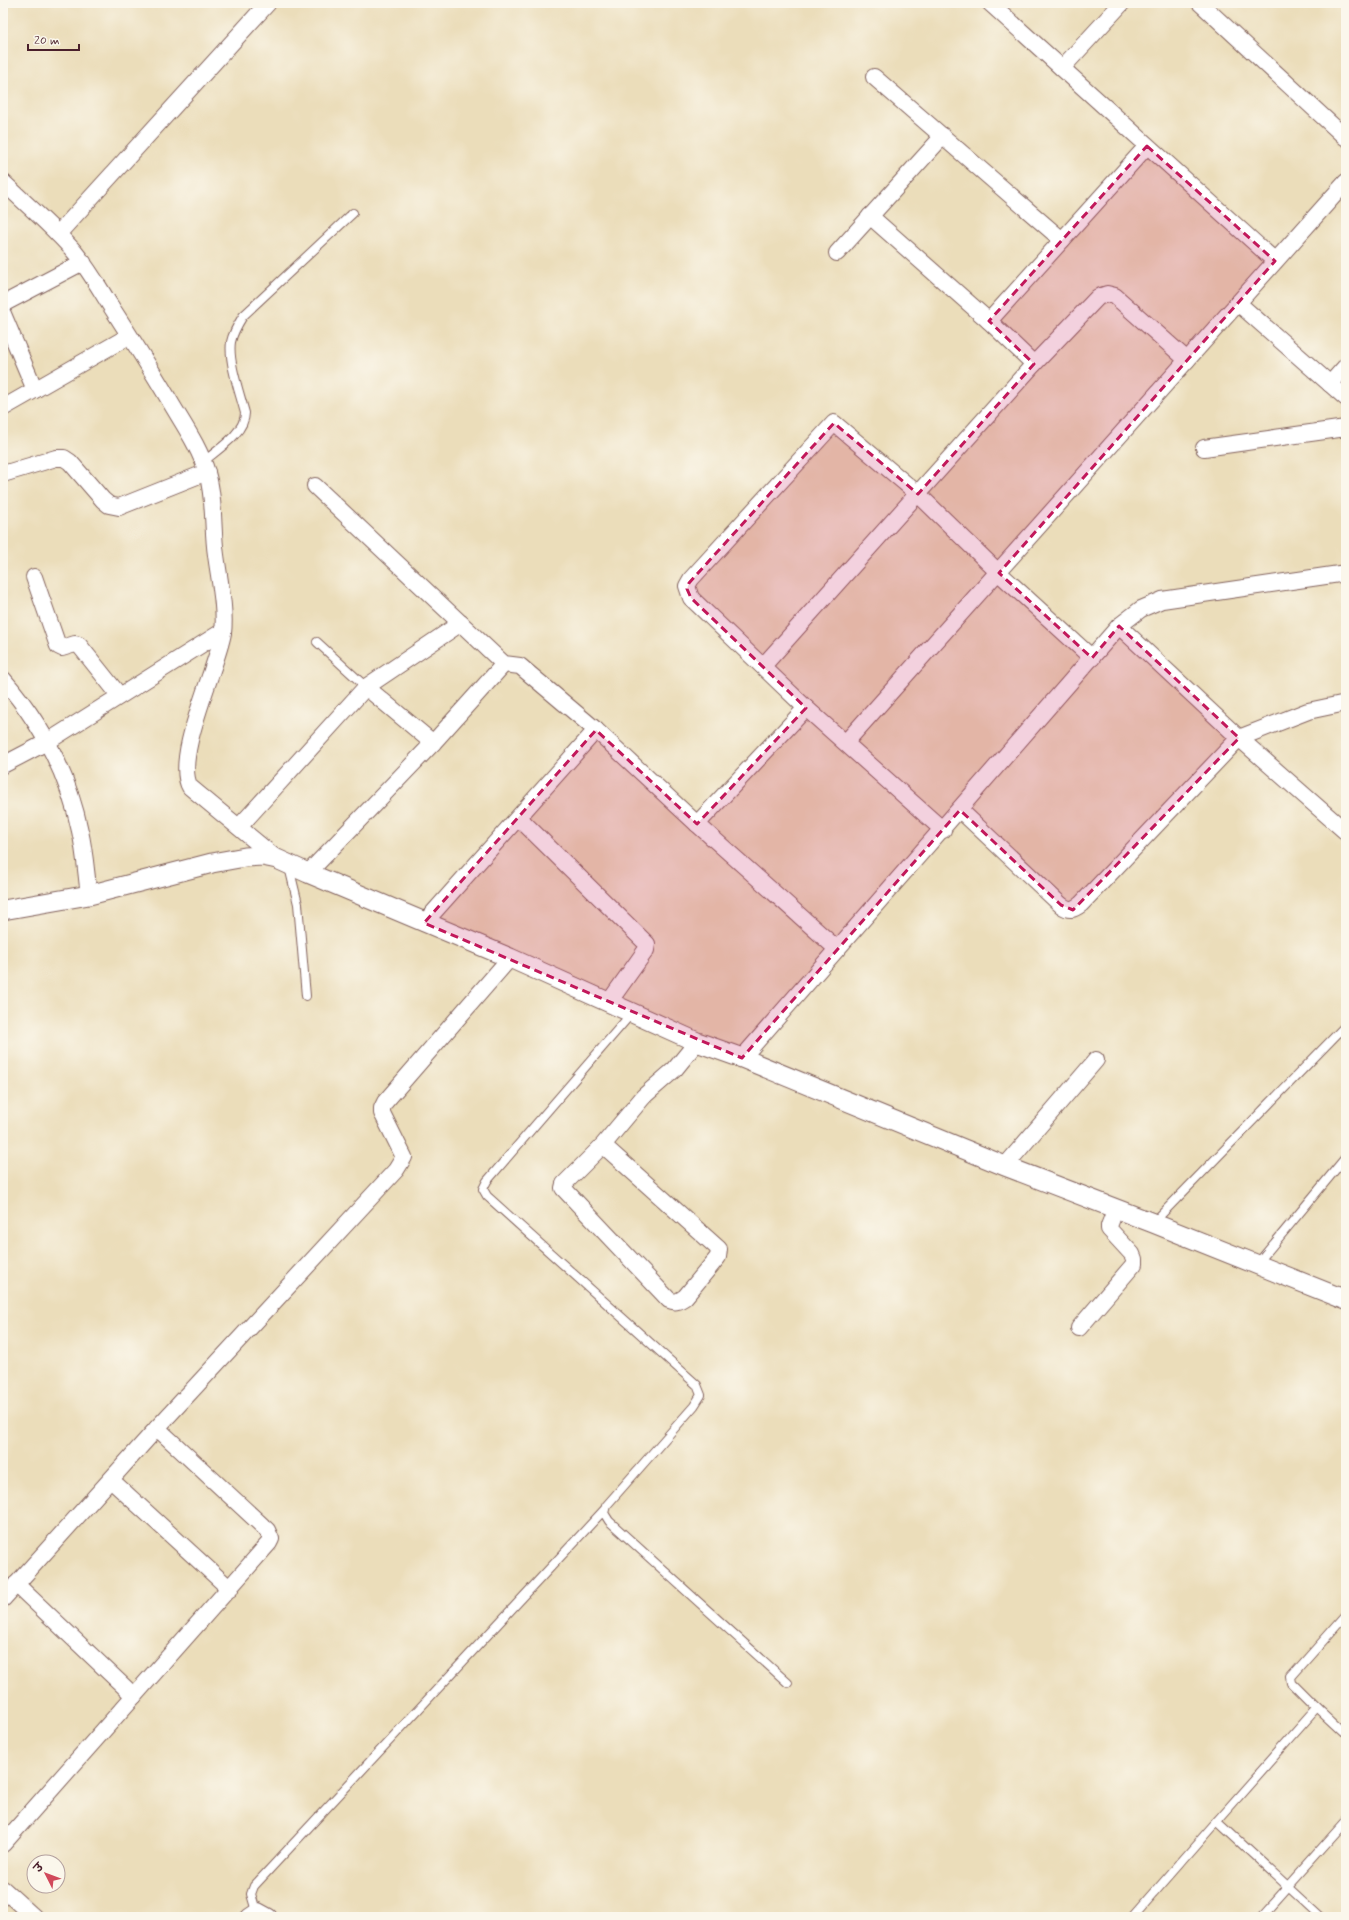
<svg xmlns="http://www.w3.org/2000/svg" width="1349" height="1920" font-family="Mynerve,'Playpen Sans Deva',sans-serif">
<rect width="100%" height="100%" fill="#fbf7ec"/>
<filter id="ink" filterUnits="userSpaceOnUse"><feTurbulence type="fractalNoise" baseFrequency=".025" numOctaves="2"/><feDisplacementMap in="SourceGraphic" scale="8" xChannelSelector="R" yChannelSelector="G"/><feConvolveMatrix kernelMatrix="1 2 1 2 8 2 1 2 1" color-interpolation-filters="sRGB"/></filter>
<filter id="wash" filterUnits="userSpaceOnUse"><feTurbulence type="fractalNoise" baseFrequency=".012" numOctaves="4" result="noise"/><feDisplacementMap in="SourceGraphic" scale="16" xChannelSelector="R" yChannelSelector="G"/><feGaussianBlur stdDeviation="0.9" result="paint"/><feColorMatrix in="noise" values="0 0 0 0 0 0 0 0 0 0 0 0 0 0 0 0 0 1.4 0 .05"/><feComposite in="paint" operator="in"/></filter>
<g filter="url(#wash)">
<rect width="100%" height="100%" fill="#ebddba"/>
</g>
<g filter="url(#ink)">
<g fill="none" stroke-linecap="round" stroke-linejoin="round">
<defs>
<g id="service">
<path d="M203,462C217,450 245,433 245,413C240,394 228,361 231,342C233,332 238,324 243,316L353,213"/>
<polyline points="317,642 366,687"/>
<polyline points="289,867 298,904 306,996"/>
<polyline points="632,1013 487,1181 483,1189 487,1196 697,1385 701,1395 694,1406 606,1506 604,1513 609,1521 788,1683"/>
<polyline points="1153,1223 1346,1025"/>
<polyline points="1257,1264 1346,1157"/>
<polyline points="1317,1708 1346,1735"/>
<polyline points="256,1911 251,1894 254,1886 604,1510"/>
<polyline points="1133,1917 1217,1821"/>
<polyline points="1260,1917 1346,1821"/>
<polyline points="1321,1917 1217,1821 1317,1708 1292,1683 1291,1677 1346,1615"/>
</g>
<g id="minor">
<polyline points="990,3 1275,261"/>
<polyline points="1200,3 1346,138"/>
<polyline points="1062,68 1122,3"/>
<polyline points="874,77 1062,240"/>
<path d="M3,182C26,204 51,225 72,249C87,266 98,286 110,305C130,336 149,366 168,398C181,421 200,447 207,473C215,499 212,528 216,555C219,578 226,610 223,633C217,668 173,758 190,787L277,859"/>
<polyline points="870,216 989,321 1034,364"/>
<polyline points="58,234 268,3"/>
<polyline points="837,253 943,136"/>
<polyline points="1238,303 1346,398"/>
<polyline points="3,304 83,262"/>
<polyline points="3,314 35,390"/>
<polyline points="989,321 1147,146"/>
<polyline points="1330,384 1346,366"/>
<polyline points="3,408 129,336"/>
<polyline points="1204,448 1346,428"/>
<polyline points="3,474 56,458 64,458 70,462 103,500 109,505 119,507 207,472"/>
<polyline points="315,486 504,664 520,666 596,730 697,824 837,949"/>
<polyline points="34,577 58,646 62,648 75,644 79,645 119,695"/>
<polyline points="1119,626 1239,738 1308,711 1346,703"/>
<polyline points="763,666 1034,364 1098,297 1107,294 1115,296 1187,360"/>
<path d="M3,679C41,723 68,773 80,831C85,852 86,873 89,895"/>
<polyline points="366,687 433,743"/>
<polyline points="846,742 1346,182"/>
<polyline points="3,765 47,742 223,631"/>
<path d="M960,810L1061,905C1069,911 1073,910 1081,904L1239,738L1346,832"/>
<polyline points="519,818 647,944 646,950 609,1002"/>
<polyline points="697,824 806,708"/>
<polyline points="239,827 366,687 461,623"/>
<polyline points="943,830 806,708 691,598 687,586 691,579 834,423 918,494 999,573 1092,658"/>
<polyline points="308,873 433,743 504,664"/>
<polyline points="424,923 596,730"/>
<polyline points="742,1058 1119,626 1141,609 1162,600 1346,573"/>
<path d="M603,1145L719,1249L718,1257L685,1297C679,1301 676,1303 669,1300L563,1188L564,1184L603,1145L644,1096L675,1069L697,1042"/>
<polyline points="1005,1166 1096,1060"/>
<polyline points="1079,1328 1134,1264 1134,1259 1132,1254 1109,1229 1109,1226 1116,1208"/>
<polyline points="111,1480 230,1589"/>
<polyline points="16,1584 134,1696"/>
<polyline points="3,1599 157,1428 396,1170 404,1157 382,1113 382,1108 385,1102 510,958"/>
<polyline points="3,1844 269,1543 271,1539 267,1530 157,1428"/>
<polyline points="3,1889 34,1917"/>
<polyline points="249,1917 258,1911 269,1917"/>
</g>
<polyline id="tertiary" points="3,910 89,895 212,863 245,857 263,856 277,859 308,873 510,958 697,1042 742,1058 1005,1166 1153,1223 1346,1300"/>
</defs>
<use href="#service" stroke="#82625d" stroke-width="10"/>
<use href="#minor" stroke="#82625d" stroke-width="18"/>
<use href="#tertiary" stroke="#82625d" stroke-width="21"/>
<use href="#service" stroke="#fff" stroke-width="8"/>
<use href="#minor" stroke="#fff" stroke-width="16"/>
<use href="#tertiary" stroke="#fff" stroke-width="19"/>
</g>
</g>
<path fill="#c2185b" fill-opacity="0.2" stroke="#c2185b" stroke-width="3" stroke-dasharray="8 5" stroke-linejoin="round" d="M1147,146L1275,261L999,573L1092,658L1119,626L1239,738L1073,910L1061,905L960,810L742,1058L424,923L596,730L697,824L806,708L691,598L687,589L689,583L834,423L918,494L1034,364L989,321Z"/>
<rect width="1349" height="1920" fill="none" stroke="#fbf7ec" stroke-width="16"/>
<g transform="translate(46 1874) rotate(312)"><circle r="19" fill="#fbf7ec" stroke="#b4a19f"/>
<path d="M0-3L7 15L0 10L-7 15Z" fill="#d1495b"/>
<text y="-6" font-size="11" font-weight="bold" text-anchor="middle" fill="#4a1f2b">उ</text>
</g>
<path d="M28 44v6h51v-6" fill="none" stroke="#4a1f2b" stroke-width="2"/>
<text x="34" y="44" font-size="12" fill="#4a1f2b" stroke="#fbf7ec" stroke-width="3" paint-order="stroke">20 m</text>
</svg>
